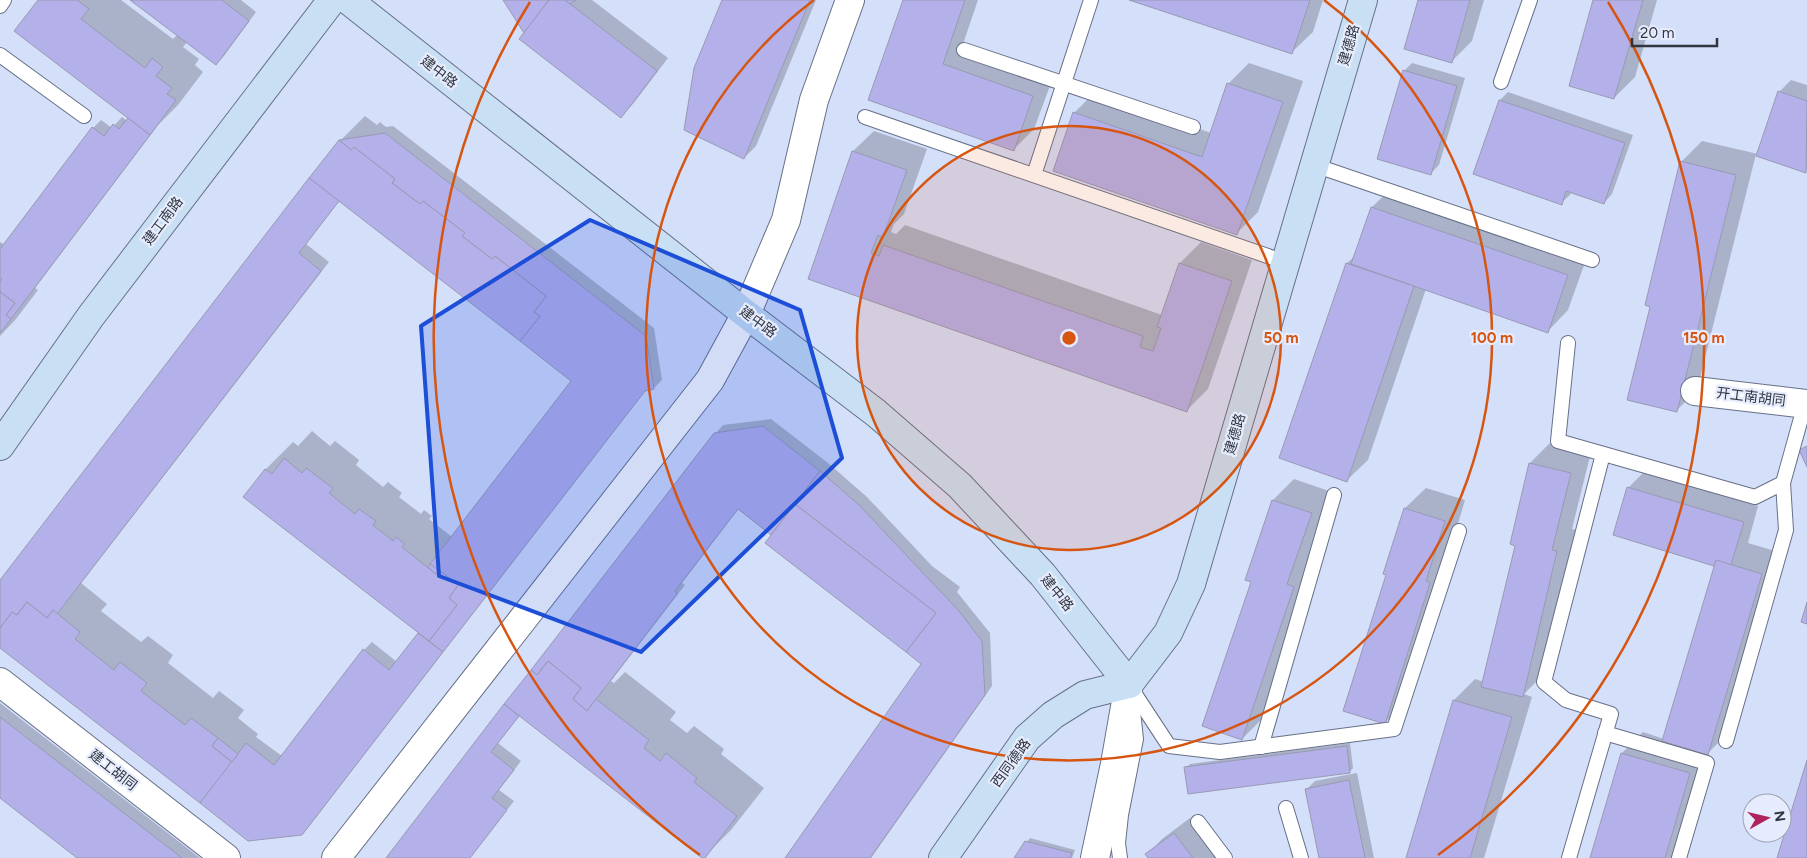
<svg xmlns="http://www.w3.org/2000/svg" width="1807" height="858" font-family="Figtree,'Noto Sans SC',sans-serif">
<rect width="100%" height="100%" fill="#d4dffa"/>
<g fill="#0003" fill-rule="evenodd">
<polygon points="39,0 121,0 173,39 177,35 132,0 241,0 256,12 224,56 216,64 187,42 183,47 199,59 195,65 203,72 178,105 158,125 35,288 38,290 16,319 0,336 0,242 5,245 93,128 101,120 112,128 122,117 127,121 130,118"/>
<polygon points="504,0 592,0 668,58 633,104 621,116 529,29"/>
<polygon points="723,0 816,0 756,146 744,158"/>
<polygon points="904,0 978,0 963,44 1054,75 1034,129 1013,150 870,100"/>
<polygon points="1133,0 1323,0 1313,32 1292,52"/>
<polygon points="1419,0 1484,0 1472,41 1451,62"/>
<polygon points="1595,0 1657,0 1635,77 1614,98"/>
<polygon points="1249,63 1303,81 1258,212 1237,233 1074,113 1095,92 1211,133 1228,84"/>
<polygon points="1412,63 1465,78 1439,165 1431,173 1404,71"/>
<polygon points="1791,80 1807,85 1807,170 1806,171 1756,154 1697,390 1676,411 1652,306 1681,162 1702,141 1758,154 1779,92"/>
<polygon points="1508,92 1633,135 1612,194 1604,203 1571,191 1570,195 1561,203 1475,173 1500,100"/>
<path d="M365,116L377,125L380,122L386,127L393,126L654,328L662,380L654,388L646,389L310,825L302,834L0,647V582L340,141ZM340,200L573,381L452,537L429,519L432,516L424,510L421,514L399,497L402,493L388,482L383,487L356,465L359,460L335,441L330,446L312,431L298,446L293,442L266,469L245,497L420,633L397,662L372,642L364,650L282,756L256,737L258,734L238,718L244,710L219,691L213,698L168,663L173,655L148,636L141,642L101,611L107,604L81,583L329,262L306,244Z"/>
<polygon points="874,131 927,149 904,214 894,224 891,232 896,234 905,225 1162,315 1180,263 1201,242 1252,260 1208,389 1187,410 809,279 853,151"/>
<polygon points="1393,187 1588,254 1568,310 1548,331 1426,289 1368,460 1347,480 1281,458 1347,263 1356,255 1372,207"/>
<polygon points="771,419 828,463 867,497 932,566 960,587 957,592 990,633 992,686 871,858 786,858 923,664 776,529 739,508 682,583 685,585 611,681 614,683 625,672 676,712 670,720 687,733 694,726 724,749 721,754 764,788 731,830 704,857 520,715 498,743 521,761 499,790 514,801 470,858 388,858 715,434 723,425"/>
<polygon points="1551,442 1591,452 1572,529 1577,530 1543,675 1524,694 1532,697 1484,858 1407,858 1454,700 1475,679 1484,682 1516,545 1530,463"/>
<polygon points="1644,472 1758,506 1748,543 1782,553 1728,733 1709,752 1679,858 1591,858 1622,753 1643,732 1664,739 1716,565 1615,535 1628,488"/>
<polygon points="1294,479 1332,492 1263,718 1242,739 1253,581 1247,580 1273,500"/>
<polygon points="1426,488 1465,500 1405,702 1385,723 1388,575 1405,508"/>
<polygon points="0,703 200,858 79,858 0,797"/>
<polygon points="1350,743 1353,768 1348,774 1347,772 1186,768 1190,764"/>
<polygon points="1357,773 1374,858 1320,858 1307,789 1315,781"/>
<polygon points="1190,818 1221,858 1149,858 1147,855 1162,839"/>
<polygon points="1030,838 1075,850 1072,858 1015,858"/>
</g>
<g fill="#b4b1ea" stroke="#9999b3">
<polygon points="38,0 77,0 89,9 81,19 145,68 152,58 163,67 156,76 172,88 167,94 176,100 150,135 14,31"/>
<polygon points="130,0 222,0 249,21 216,65"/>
<polygon points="503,0 549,0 524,33"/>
<polygon points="549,0 565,0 657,71 621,118 519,39"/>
<polygon points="565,0 576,0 570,4"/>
<polygon points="722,0 810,0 744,159 684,130 694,68"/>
<polygon points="903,0 965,0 943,64 1033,96 1014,151 868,100"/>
<polygon points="1129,0 1310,0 1292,54"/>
<polygon points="1418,0 1470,0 1452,63 1404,49"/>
<polygon points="1593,0 1643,0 1614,99 1569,86"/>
<polygon points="1403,70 1457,86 1431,175 1377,159"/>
<polygon points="1227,83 1283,102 1237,235 1053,171 1073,112 1202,157"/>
<polygon points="1778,91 1807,101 1806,173 1756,156"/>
<polygon points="1499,100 1625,143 1604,204 1566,191 1562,205 1473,174"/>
<polygon points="128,118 150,135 11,319 6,315 15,303 0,292 0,282 2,279 0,278 0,249 92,127 104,136 113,124 119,129"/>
<polygon points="385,133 646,336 654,389 645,391 443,652 429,641 457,605 449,598 458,585 430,564 571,381 520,341 540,316 534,312 546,296 495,256 492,259 462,236 465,233 423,201 420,204 392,183 395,179 354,147 351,150 339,140"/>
<polygon points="339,140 351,150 354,147 395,179 392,183 420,204 423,201 465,233 462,236 492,259 495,256 546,296 534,312 540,316 520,341 309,178"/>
<polygon points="852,151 907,170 883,237 878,235 871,253 879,256 883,245 1143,336 1140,347 1153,351 1161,328 1157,327 1179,263 1232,281 1187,412 808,279"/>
<polygon points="1680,161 1736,175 1677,412 1627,400 1650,307 1645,305"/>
<polygon points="309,178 339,201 299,253 321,271 57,614 53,610 47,618 27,602 17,615 12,612 0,628 0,580"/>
<polygon points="1371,207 1568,275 1548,333 1351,264"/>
<polygon points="1346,263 1414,286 1347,482 1279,458"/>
<polygon points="0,292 15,303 6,315 11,319 0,333"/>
<polygon points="763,426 820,471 771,535 738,509 675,591 677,594 587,711 573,699 581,688 548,661 537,675 531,670 714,433"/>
<polygon points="1807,446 1807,467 1799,450"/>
<polygon points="284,458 302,473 306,468 333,488 329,493 355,514 359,509 376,521 373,525 393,541 396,537 405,544 402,547 436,574 439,570 458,585 449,598 457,605 429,641 243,497 265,469 272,474"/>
<polygon points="1529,463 1571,473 1552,550 1557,551 1523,697 1481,687 1515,546 1510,544"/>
<polygon points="820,471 859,505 959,611 982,641 985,695 870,858 785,858 921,664 906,652 936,613 795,504"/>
<polygon points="1627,487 1744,522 1731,565 1716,560 1714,566 1613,535"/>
<polygon points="1272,500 1312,513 1287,584 1294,587 1242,740 1202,726 1251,582 1245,580"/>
<polygon points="795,504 936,613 906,652 765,543"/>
<polygon points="1404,508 1445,521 1426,581 1430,583 1385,724 1343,711 1386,575 1383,574"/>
<polygon points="1716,560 1762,574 1708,755 1662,741"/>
<polygon points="430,564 439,570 436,574 428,567"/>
<polygon points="27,602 47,618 53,610 80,632 75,639 114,670 120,662 147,683 141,691 185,725 191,718 218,738 212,746 232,762 200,803 0,648 0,628 12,612 17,615"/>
<polygon points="1807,602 1807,624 1801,622"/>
<polygon points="418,633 443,652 302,835 248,841 200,803 246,743 274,765 363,649 389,670"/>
<polygon points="548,661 581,688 573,699 587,711 596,699 649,740 644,748 660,761 666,753 697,778 694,782 737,816 705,858 702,858 504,704 531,670 537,675"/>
<polygon points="1453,700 1512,717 1470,858 1406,858"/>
<polygon points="504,704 519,716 491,752 514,770 492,798 507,810 470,858 386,858"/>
<polygon points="0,717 182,858 77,858 0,798"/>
<polygon points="218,738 238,754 232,762 212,746"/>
<polygon points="1347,746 1350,773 1188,794 1184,767"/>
<polygon points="1621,753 1690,773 1665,858 1590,858"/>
<polygon points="1807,760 1807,858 1777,858"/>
<polygon points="1349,780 1365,858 1319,858 1305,789"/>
<polygon points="1174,833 1193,858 1148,858 1145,854"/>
<polygon points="1025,841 1072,853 1070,858 1014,858"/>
</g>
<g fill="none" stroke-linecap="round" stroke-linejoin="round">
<defs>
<g id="lane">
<polyline points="0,6 4,0"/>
<polyline points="964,50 1193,127"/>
<polyline points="0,55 84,116"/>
<polyline points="1501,82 1530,0"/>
<polyline points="865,117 1285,262"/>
<polyline points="1314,165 1592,260"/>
<polyline points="1034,175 1091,0"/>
<polyline points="1568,343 1558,441 1755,497 1783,483 1805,404"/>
<polyline points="1129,685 1169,746 1220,752 1394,729 1459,531"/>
<polyline points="1605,733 1707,763 1679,858"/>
<polyline points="1726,741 1786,530 1783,483"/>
<polyline points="1261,747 1334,495"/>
<polyline points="1286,808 1301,858"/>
<polyline points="1198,822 1225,858"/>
<polyline points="1120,858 1118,843 1121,815 1136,739 1133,711"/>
<polyline points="1569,858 1611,714 1566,700 1544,682 1603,454"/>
</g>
<g id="street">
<polyline points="1695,391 1807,404"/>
<polyline points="0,682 226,858"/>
<polyline points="336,858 710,380 746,314 786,220 814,100 850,0"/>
<polyline points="1095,858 1115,764 1129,684"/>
</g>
<g id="secondary">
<polyline points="348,0 746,314 876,413 960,486 1043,575 1129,684"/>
<polyline points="0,446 91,316 332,0"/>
<polyline points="1129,684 1168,633 1191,584 1363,0"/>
<polyline points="943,858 1027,738 1053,715 1085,695 1129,684"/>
</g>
</defs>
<use href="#lane" stroke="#677087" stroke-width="16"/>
<use href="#street" stroke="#677087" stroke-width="30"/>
<use href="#secondary" stroke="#677087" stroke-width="30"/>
<use href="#lane" stroke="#fff" stroke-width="14"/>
<use href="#street" stroke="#fff" stroke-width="28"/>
<use href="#secondary" stroke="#c9e0f4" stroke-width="28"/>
</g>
<path fill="#1d4ed8" fill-opacity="0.2" stroke="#1d4ed8" stroke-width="4" stroke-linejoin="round" d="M590,220L800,310L842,458L641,652L439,576L421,326Z"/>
<circle cx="1069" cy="338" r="212" fill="#d65511" fill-opacity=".12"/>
<g fill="none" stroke="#d65511" stroke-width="2.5">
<circle cx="1069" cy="338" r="212"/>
<path d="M1324 0A423 423 0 1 1 814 0"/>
<path d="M700 855A635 635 0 0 1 530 2M1608 2A635 635 0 0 1 1438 855"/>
</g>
<g text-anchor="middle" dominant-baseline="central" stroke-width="4.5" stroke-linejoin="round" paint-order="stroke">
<g font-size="14" fill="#30353f" stroke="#e6ecfd">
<text transform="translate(1349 45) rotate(-74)">建德路</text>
<text transform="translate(439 72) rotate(38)">建中路</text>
<text transform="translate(163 221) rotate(-53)">建工南路</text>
<text transform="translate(758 322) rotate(37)">建中路</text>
<text transform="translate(1751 397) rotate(7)">开工南胡同</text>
<text transform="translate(1235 434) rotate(-74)">建德路</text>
<text transform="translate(1057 593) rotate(51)">建中路</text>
<text transform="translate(1011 763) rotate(-54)">西同德路</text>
<text transform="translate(113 770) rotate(38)">建工胡同</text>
</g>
</g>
<circle cx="1069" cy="338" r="8" fill="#d65511" stroke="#e6ecfd" stroke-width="2.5"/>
<g font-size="15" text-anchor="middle" font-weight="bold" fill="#d65511" stroke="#e6ecfd" stroke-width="4.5" stroke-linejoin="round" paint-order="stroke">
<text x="1281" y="343">50 m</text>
<text x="1492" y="343">100 m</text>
<text x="1704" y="343">150 m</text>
</g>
<g transform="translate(1767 818) rotate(82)"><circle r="24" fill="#e6ecfd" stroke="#9da3b1"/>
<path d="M0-4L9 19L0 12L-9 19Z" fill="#af225b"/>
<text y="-8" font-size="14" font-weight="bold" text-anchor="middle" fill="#30353f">N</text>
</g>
<path d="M1632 38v8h85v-8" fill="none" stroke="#30353f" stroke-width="2.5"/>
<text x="1640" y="38" font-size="15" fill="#30353f" stroke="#e6ecfd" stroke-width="4" paint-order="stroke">20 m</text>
</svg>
